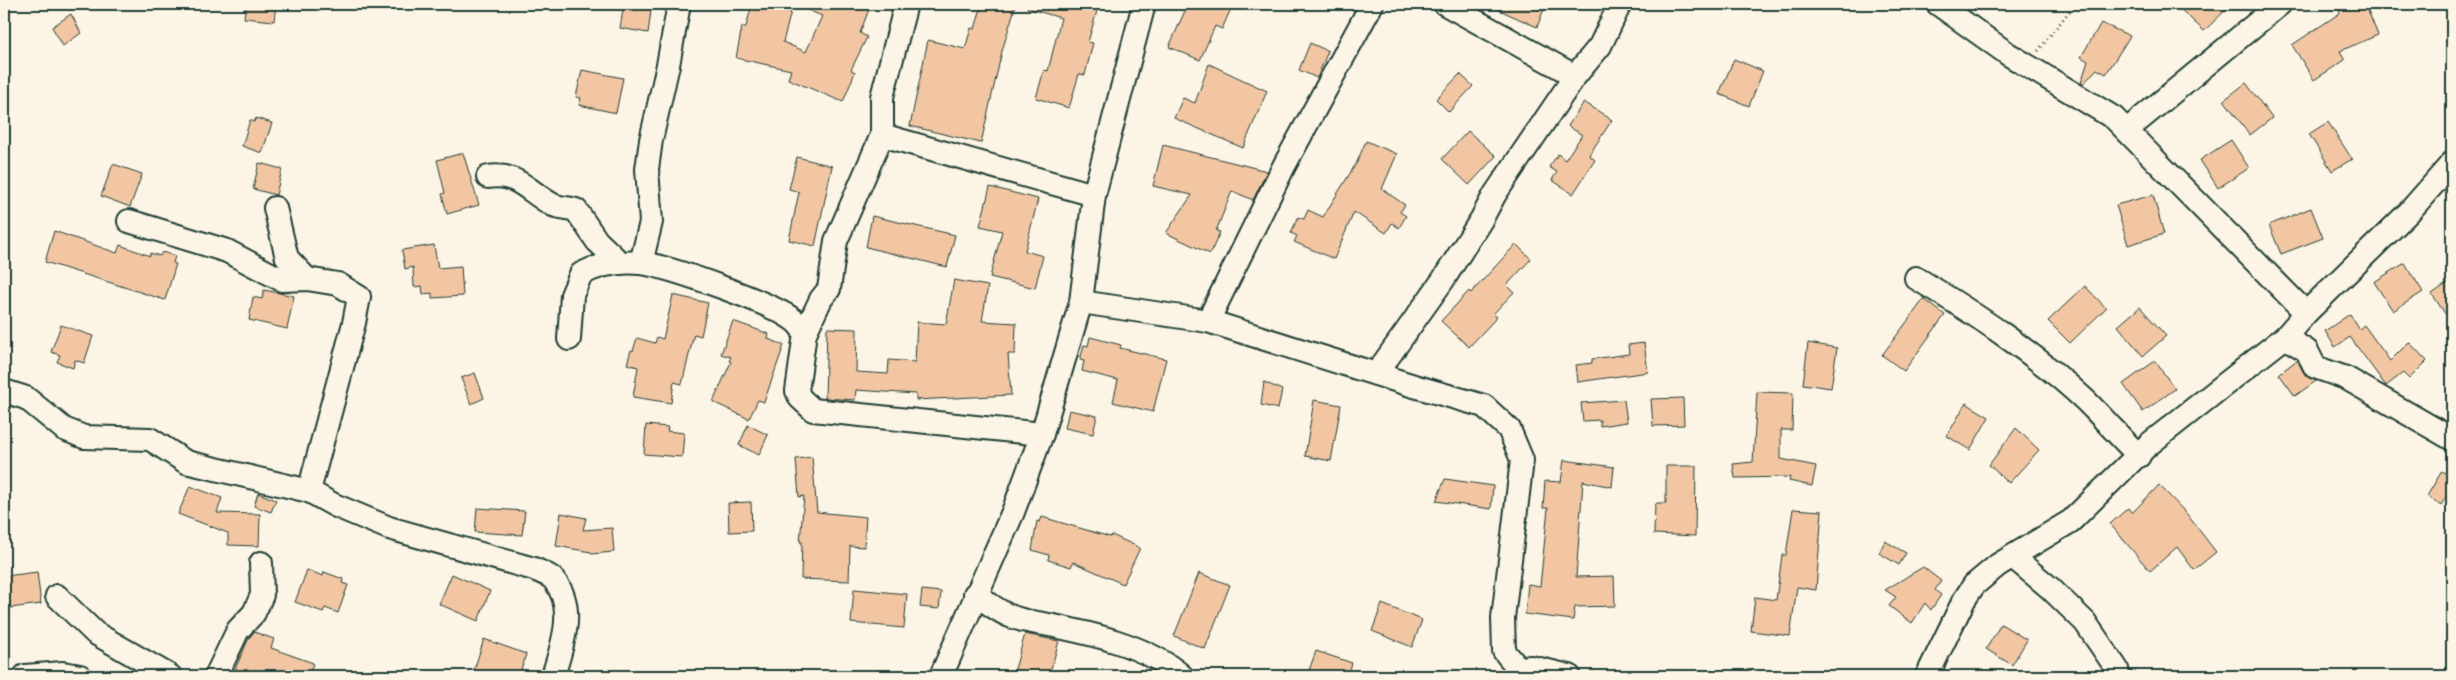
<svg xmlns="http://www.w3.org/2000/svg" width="2456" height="680" font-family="'Balsamiq Sans',sans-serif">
<rect width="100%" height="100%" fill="#fcf5e5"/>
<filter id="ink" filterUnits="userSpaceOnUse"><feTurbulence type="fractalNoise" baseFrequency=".02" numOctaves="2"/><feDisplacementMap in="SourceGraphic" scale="10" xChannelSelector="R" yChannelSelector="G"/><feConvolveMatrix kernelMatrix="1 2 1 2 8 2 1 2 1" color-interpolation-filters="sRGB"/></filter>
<g filter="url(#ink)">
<g fill="#f3c6a3" stroke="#1f3d34" fill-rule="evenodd">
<polygon points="246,4 276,4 274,21 244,18"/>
<polygon points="624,4 652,4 648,33 620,28"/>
<path d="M752,4H871L860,33L867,37L851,70L855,72L843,102L788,79L791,70L736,58L742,27H746ZM793,4L822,16L806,52L783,42Z"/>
<polygon points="982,4 1016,4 1002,51 981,143 910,126 928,40 965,49 971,28 975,29"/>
<polygon points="1028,4 1099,4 1088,42 1093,43 1085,75 1079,74 1069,108 1036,98 1044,70 1048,71 1061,18 1027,8"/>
<polygon points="1188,4 1233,4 1222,29 1215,26 1200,60 1169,47"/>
<polygon points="1486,4 1546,4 1537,27"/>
<polygon points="2175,4 2232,4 2204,31"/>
<polygon points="2353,4 2365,4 2378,35 2340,51 2345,60 2314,80 2292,45 2340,13 2339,10"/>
<polygon points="71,14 81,33 63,46 52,27"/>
<polygon points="2101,23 2130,36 2106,74 2097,69 2083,84 2081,83 2088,61 2081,57"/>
<polygon points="1310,43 1328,51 1317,78 1299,70"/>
<polygon points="1734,59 1763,71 1749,106 1719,94"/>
<polygon points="1209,64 1267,91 1243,148 1174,118 1183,98 1195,103"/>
<polygon points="582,70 623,78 616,113 579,105 581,98 576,97"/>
<polygon points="1460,74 1473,86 1449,112 1436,99"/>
<polygon points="2246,83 2272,118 2250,135 2224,100"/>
<polygon points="1584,102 1612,120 1589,155 1595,160 1573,194 1552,180 1557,172 1549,167 1558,154 1565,160 1582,135 1568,126"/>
<polygon points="256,118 272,123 262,153 242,146 250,120 254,122"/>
<polygon points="2328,122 2352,159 2332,171 2309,134"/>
<polygon points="1468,131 1496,156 1469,185 1442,159"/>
<polygon points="2231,140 2249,168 2218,188 2200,160"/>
<polygon points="1366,141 1397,154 1382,189 1405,205 1400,212 1406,216 1399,228 1392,223 1386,233 1354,212 1334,259 1294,242 1297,236 1291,233 1298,217 1304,219 1308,210 1323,217 1357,162"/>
<polygon points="1163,145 1267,171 1253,200 1232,191 1216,231 1220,232 1210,254 1166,233 1192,195 1153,186"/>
<polygon points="463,153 479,205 447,214 442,194 445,193 437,160"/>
<polygon points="797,157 832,166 815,246 789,240 799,192 789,189"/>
<polygon points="259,163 282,169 276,195 253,189"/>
<polygon points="113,164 142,174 130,207 101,196"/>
<polygon points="990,187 1038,199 1025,251 1043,256 1035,288 990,277 1002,231 980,226"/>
<polygon points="2153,195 2164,234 2128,245 2116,205"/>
<polygon points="2311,208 2323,238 2281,254 2269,225"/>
<polygon points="872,216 955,235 947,267 866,247"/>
<polygon points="54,231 117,253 120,245 150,256 150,253 160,256 162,252 175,256 173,263 176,264 165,300 45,262"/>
<polygon points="1516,244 1531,259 1507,285 1514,292 1493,314 1497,317 1469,347 1441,321 1469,291 1471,293"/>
<polygon points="434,245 438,268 461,266 463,296 432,298 432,293 423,294 422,286 414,287 413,267 405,269 402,250"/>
<polygon points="2405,263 2423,292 2393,311 2374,282"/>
<polygon points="954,280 988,286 982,321 1016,323 1015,354 1008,354 1011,395 916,400 916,394 856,390 855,400 825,398 827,328 857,329 856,372 888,374 889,360 915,362 917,322 946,324"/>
<polygon points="2452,280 2452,324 2432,294"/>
<polygon points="2085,286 2106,308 2070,343 2048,321"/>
<polygon points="264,290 294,296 287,329 249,320 253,297 262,299"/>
<polygon points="673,295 708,303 701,336 694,334 682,384 674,382 671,403 633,397 638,367 627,364 631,350 633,351 637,338 655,343 657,337 663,339"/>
<polygon points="1924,299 1945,315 1904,371 1882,355"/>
<polygon points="2140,307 2166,336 2143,356 2118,326"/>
<polygon points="2350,314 2359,329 2364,325 2390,361 2409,342 2427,361 2409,379 2403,373 2386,386 2350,337 2335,347 2325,331"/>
<polygon points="733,321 769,334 768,339 784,345 764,402 758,400 749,419 713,402 731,362 729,361 731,357 721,354"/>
<polygon points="61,325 93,336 84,363 75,360 73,368 57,362 60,355 51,352"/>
<polygon points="1090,337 1121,345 1120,348 1166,359 1153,412 1113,402 1118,380 1082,371 1084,361 1080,360 1084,345 1088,346"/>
<polygon points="1644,343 1648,372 1578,382 1576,365 1592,363 1592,359 1629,354 1628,345"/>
<polygon points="1808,343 1837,348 1831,388 1803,384"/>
<polygon points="2297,360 2304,373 2316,381 2295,396 2279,374"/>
<polygon points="2155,361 2175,389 2143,412 2123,384"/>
<polygon points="475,373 484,398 471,404 461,378"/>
<polygon points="1264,382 1282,390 1278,409 1261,405"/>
<polygon points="1757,392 1793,393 1792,430 1781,430 1781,459 1816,466 1812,486 1789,481 1790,477 1735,478 1733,464 1753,462"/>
<polygon points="1683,398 1684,425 1653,426 1651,399"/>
<polygon points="1314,400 1341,405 1331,461 1305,456"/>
<polygon points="1624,400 1627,422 1600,426 1600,420 1583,421 1581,403"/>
<polygon points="1966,403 1989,417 1970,450 1947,436"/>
<polygon points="1069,410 1097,416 1093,434 1065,428"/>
<polygon points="646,425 668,427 667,431 684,433 682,457 644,454"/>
<polygon points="748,425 768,435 759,455 739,445"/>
<polygon points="2016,428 2039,450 2009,483 1989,465"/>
<polygon points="812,457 817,512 866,517 864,547 850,546 849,581 801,579 802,542 800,542 804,496 799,497 796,459"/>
<polygon points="1564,460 1614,467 1612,487 1583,481 1576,577 1614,576 1615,606 1575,607 1573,620 1525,614 1528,584 1540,586 1548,508 1543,508 1545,481 1561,482"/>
<polygon points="1666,466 1696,466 1695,536 1654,534 1655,505 1657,503 1666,503"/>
<polygon points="2442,471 2452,477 2452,488 2441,505 2427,496"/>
<polygon points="1445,479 1493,486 1491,509 1436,501"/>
<polygon points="2159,485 2186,513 2216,552 2194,570 2177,547 2150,571 2110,524 2128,508 2132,513"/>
<polygon points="190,486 222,498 217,513 260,514 259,546 228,545 228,533 178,514"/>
<polygon points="258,493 276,500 271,512 254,506"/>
<polygon points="751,502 752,531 729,532 728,503"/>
<polygon points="477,508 525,511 522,535 475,532"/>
<polygon points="1793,509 1822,511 1816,590 1797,587 1790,636 1751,631 1755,597 1776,600 1782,555 1786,555"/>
<polygon points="561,513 586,518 583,530 612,528 614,552 591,554 591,552 556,546"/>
<polygon points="1042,517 1110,537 1112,535 1140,548 1123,584 1073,562 1071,567 1048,560 1049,555 1032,550 1037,521 1040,522"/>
<polygon points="1885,541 1906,553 1899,565 1879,553"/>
<polygon points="1923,567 1941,581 1935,590 1941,595 1931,610 1925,603 1912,623 1889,606 1896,597 1885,590"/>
<polygon points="307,570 323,576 324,572 343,579 342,583 348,585 338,613 325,608 323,612 295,602"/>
<polygon points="37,572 41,604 10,608 6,576"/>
<polygon points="1199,573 1230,585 1205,649 1174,636"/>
<polygon points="452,574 490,591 478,621 439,604"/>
<polygon points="854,589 907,594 904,628 851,623"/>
<polygon points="922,590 941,592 939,609 920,607"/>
<polygon points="1382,604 1422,620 1412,647 1372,631"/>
<polygon points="2001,624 2027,640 2012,665 1986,649"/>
<polygon points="254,632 274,639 271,648 313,663 309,676 258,676 235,669 249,638"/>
<polygon points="1025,634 1059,641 1049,676 1013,676"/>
<polygon points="484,639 526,654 519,676 491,676 474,670"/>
<polygon points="1316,651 1352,663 1348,676 1307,676"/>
</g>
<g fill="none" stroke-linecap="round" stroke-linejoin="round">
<defs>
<g id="minor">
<polyline points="1445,4 1575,76"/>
<polyline points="1938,4 2008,54 2114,118 2306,313"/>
<polyline points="2127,130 2280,4"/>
<polyline points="882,135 1094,195"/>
<path d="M488,177C518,172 528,192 553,205C560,208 569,208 576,210L597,241L619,262"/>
<polyline points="275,208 287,258 307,279"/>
<polyline points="129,221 227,251 282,280 307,279 338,284 359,297 354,323 309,491"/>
<polyline points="641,263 651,222 647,169 651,140 668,65 679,4"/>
<path d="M1916,278C1975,314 2035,353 2086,401C2104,419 2121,438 2139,456"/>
<polyline points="1081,302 1208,321 1414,386 1484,406 1509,429 1522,460 1503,618 1504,651 1518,668 1531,667 1569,676"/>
<polyline points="1208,321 1284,166 1372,4"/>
<polyline points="805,333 821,299 829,289 836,241 882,135 882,97 906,4"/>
<polyline points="2285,337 2307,351 2315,367 2346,378 2452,439"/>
<path d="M569,339L572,295L581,274C600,264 619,261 640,263C668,266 775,304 795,321C799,324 802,329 805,333L797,391L800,398L813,410L1042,434"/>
<polyline points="1376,374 1443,280 1481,220 1495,194 1575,76 1600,46 1620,4"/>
<path d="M4,391L26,398L64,429L84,437L150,439L186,462L309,491L334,505L389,528L534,569C540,572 550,575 554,580C577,608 562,646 553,676"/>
<polyline points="2013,557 2050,588 2085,622 2117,669 2118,676"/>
<path d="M975,594C987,602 997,611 1010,616C1021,621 1033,622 1044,624C1089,633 1147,645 1182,676"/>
<polyline points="57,596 95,633 170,676"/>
<polyline points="25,676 63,673 80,676"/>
<polyline points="216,676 238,630 254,613 262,595 261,563"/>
<polyline points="941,676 1013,512 1042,434 1081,302 1094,195 1144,4"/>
<polyline points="1927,676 1964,600 1974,585 1998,565 2071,521 2148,445 2285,337 2306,313 2409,212 2452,163"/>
</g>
</defs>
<use href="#minor" stroke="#1f3d34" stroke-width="26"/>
<polyline stroke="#1f3d34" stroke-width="3" stroke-dasharray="1 4" stroke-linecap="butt" points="2038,51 2075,4"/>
<use href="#minor" stroke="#fcf5e5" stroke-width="22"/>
</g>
</g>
<rect width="2456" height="680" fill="none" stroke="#fcf5e5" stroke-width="20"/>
<rect x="10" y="10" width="2436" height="660" fill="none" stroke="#1f3d34" stroke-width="2" filter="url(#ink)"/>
</svg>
